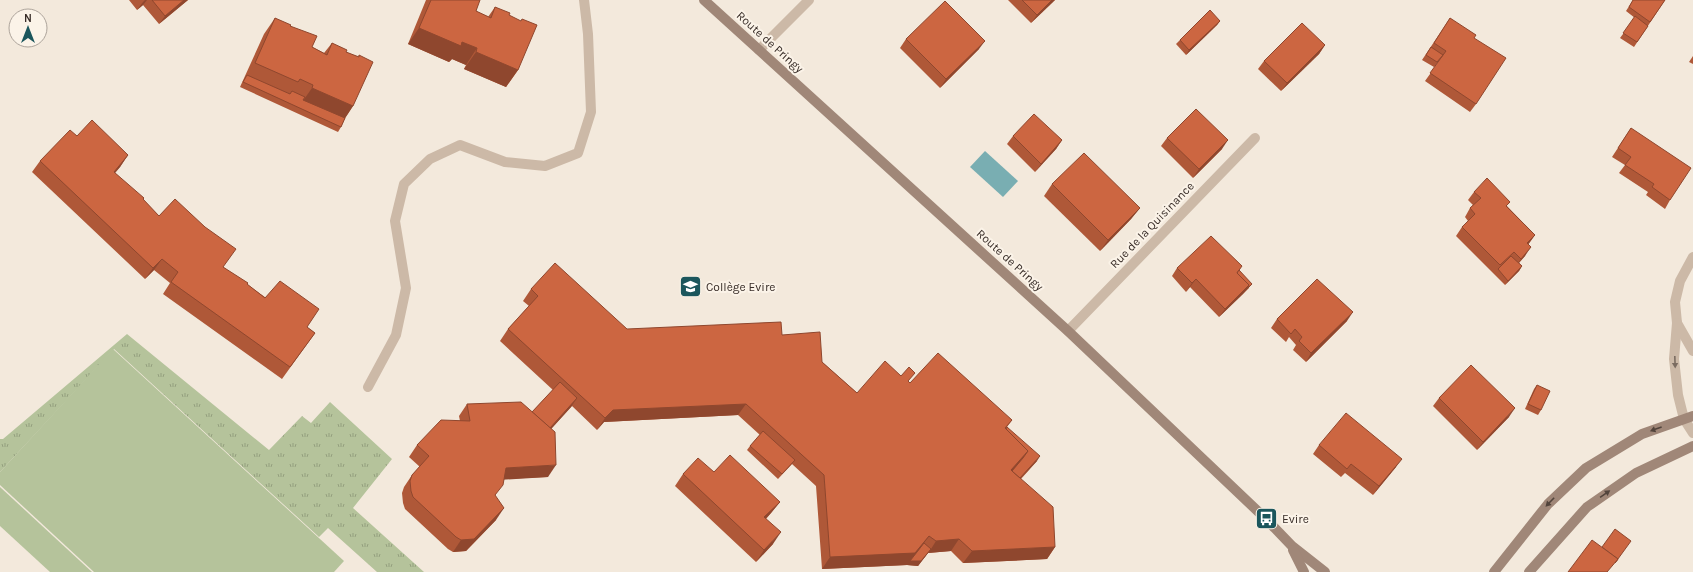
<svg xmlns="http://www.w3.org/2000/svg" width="1693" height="572" font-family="Karla,sans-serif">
<defs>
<pattern id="grass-tufts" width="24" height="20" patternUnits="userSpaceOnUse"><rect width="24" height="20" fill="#b5c39b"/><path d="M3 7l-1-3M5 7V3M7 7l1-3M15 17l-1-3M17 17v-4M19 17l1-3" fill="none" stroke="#949f7e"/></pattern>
</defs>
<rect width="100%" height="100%" fill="#f3e9dc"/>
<polygon fill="url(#grass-tufts)" points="127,334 269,450 302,416 311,423 330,402 392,459 353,508 424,572 377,572 328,528 319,537 114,349 0,472 0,439 3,439"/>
<g fill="#b5c39b">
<polygon points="113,349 344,561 334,572 94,572 0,485 0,472"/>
<polygon points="0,487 92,572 50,572 0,526"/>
</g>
<polygon fill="#79aeb2" points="985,151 1018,181 1003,197 970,167"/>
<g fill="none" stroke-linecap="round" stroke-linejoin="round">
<g stroke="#ccb9a7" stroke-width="10">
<polyline points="759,50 809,0"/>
<polyline points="1693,257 1680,281 1675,302 1677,323 1674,359 1678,395 1684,419 1693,433"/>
<polyline points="1677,323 1693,351"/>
<polyline points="1068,331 1255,138"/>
<polyline points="368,387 396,335 406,288 395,221 404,184 430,159 460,145 505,162 545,166 578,153 591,112 588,34 584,0"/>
</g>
<g stroke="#a08778" stroke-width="10">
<polyline points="704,0 1068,331 1266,519 1292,546 1325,572"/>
<polyline points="1293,550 1304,572"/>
<polyline points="1494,572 1548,504 1586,468 1642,434 1693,416"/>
<polyline points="1529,572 1587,507 1636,473 1693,446"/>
</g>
</g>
<g fill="#af5838">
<polygon points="129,0 188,0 159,24 143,5 137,10"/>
<polygon points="426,0 479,0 476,11 488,17 495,7 509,15 518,70 506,87 464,69 466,65 452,59 449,62 408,44"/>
<polygon points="1008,0 1055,0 1031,23"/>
<polygon points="1633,0 1665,0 1634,47 1620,38 1635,18 1626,11"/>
<polygon points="275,18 290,26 312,47 324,53 332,43 346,52 358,57 359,55 353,106 345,118 341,127 338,132 240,87 264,34"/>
<polygon points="1450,18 1474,38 1476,104 1470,112 1425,81 1440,60 1434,67 1422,60"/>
<polygon points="1220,21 1217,25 1186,55 1176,44 1180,40"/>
<polygon points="906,39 979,49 940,88 900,48"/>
<polygon points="1325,45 1319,54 1281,91 1258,69 1264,61"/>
<polygon points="1693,56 1693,64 1689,62"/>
<polygon points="1631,128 1670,200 1665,209 1646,195 1648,192 1619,173 1625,165 1612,157"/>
<polygon points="77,136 128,155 120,167 115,173 159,216 223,267 315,333 282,379 163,294 170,283 154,270 145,279 32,172 40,161"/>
<polygon points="1013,136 1062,140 1056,149 1035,172 1007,144"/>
<polygon points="1167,138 1222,149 1193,178 1161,146"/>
<polygon points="1052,184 1140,208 1131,219 1100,251 1044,196"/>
<polygon points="1474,192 1507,206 1535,235 1528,245 1525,256 1519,263 1522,266 1519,271 1505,285 1456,236 1462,227 1468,221 1465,217 1470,208 1473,205 1468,200"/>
<polygon points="1177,268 1239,270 1249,288 1219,317 1190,287 1186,292 1172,276"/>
<polygon points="531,289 627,329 782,335 822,362 857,393 901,376 910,383 1012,420 1007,427 1037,461 1021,479 1055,547 1047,559 963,563 951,551 928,553 918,566 907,565 822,569 816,486 792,464 778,479 747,450 750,446 760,435 738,415 604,422 597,430 572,406 551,429 548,477 504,479 495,495 496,520 466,551 453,552 448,549 405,509 403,503 402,493 404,487 412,475 420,467 409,457 417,445 460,421 459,416 467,404 532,412 553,390 500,341 508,329 529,306 523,301"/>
<polygon points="1277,319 1347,321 1306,362 1293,350 1296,345 1289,337 1286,342 1271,328"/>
<polygon points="1537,385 1541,410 1538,415 1525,409 1534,389"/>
<polygon points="1439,398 1509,417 1477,450 1433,406"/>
<polygon points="1319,445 1396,467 1373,495 1345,473 1341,477 1313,454"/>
<polygon points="714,472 780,502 771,513 766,519 773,544 756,562 675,486 683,474"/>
</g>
<g fill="#8f472e">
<polygon points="145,0 147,0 143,5 137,10 143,2"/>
<polygon points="184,0 188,0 159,24 165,16"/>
<polygon points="1052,0 1055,0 1031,23 1037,15"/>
<polygon points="1220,21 1217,25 1186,55 1189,50"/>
<polygon points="419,28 462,42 477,48 466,65 452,59 449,62 408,44"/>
<polygon points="985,41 979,49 940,88 946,79"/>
<polygon points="1325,45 1319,54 1281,91 1287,83"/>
<polygon points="476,52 518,70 506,87 464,69"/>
<polygon points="312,88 353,106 342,123 300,105"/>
<polygon points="1062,140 1056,149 1035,172 1041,164"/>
<polygon points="1228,140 1222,149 1193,178 1199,169"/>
<polygon points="128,155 120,167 106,183 114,172"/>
<polygon points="1140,208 1131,219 1100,251 1108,240"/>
<polygon points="1535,235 1529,243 1521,252 1527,243"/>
<polygon points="1531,247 1525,256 1515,267 1521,259"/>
<polygon points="162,259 154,270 145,279 153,268"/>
<polygon points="1522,266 1519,271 1505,285 1508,281"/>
<polygon points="1196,279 1190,287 1186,292 1192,283"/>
<polygon points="1252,284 1243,294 1219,317 1225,309 1249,285"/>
<polygon points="1353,312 1347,321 1306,362 1311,353"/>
<polygon points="577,398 571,407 542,439 548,431"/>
<polygon points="746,404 738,415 604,422 597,430 605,418 613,410"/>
<polygon points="1515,408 1509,417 1477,450 1483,442"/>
<polygon points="1028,451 1020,462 1007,478 1011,470"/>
<polygon points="1040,456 1037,461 1011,489 1015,485"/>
<polygon points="1402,459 1396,467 1373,495 1379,486"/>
<polygon points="556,465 548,477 498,480 506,468"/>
<polygon points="780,502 771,513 756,529 764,517"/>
<polygon points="504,508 496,520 466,551 453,552 461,540"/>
<polygon points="781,532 773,544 756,562 764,550"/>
<polygon points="929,536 921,547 931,549 936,541 959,539 951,551 928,553 918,566 907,565 822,569 830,557"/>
<polygon points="1055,547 1047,559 963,563 972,551"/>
</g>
<g fill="#cc6641" stroke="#8f472e">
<polygon points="152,0 184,0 165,16"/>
<polygon points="431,0 480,0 476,11 491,18 495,7 510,13 509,15 521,21 522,19 537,25 518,70 476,52 477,48 462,42 461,46 419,28"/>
<polygon points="1022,0 1052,0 1037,15"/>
<polygon points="1633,0 1665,0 1650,22 1629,7"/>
<polygon points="945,1 985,41 946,79 906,39"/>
<polygon points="1210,10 1220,21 1189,50 1180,40"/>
<polygon points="1635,16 1648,26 1637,42 1623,33"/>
<polygon points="275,18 291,25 290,26 317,36 312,47 327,55 332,43 347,50 346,52 359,57 359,55 373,62 353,106 312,88 313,85 300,79 298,82 255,63"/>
<polygon points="1450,18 1476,35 1474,38 1506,58 1476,104 1430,73 1446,51 1434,43"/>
<polygon points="1302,23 1325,45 1287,83 1264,61"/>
<polygon points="1431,47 1443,55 1437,62 1426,55"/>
<polygon points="247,75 290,94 292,91 305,97 303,100 345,118 341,127 243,82"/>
<polygon points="1196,109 1228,140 1199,169 1167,138"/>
<polygon points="1034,114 1062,140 1041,164 1013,136"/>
<polygon points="92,120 128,155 114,172 144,198 143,199 159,216 175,199 205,227 236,249 223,267 248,283 247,284 265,298 280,281 319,309 307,327 315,333 290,367 171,282 178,272 162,259 153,268 40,161 70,130 77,136"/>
<polygon points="1631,128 1691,168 1670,200 1652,187 1654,184 1625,165 1631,157 1618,148"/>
<polygon points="1084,153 1140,208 1108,240 1052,184"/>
<polygon points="1487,178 1510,202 1506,206 1535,235 1527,243 1531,247 1521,259 1514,252 1500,265 1462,227 1475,214 1470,208 1481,198 1474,192"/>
<polygon points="1211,236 1242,266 1237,273 1249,285 1225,309 1196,279 1192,283 1177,268"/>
<polygon points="1511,256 1522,266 1508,281 1498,269"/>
<polygon points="555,263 627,329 781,322 782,335 820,332 822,362 857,393 885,361 901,376 909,367 915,373 908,381 910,383 938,353 1012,420 1005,428 1028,451 1011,470 1053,507 1055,547 972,551 959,539 936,541 929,536 915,553 830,557 824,475 746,404 613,410 605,418 508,329 538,296 531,289"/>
<polygon points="1239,270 1252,284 1247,289 1249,285 1237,273"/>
<polygon points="1317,279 1353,312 1311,353 1299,341 1302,337 1295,329 1291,334 1277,319"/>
<polygon points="1471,365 1515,408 1483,442 1439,398"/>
<polygon points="560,382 577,398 550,428 532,412"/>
<polygon points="1537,385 1550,391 1541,410 1528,404"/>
<polygon points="521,402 555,432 556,465 506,468 503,485 495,495 504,508 474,539 461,540 456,537 413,497 411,491 410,481 412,475 429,456 417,445 441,420 470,421 467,404"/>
<polygon points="1346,413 1402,459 1379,486 1351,464 1347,469 1319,445"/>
<polygon points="1007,427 1040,456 1020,478 1012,471 1023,458 1028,451 1006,429"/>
<polygon points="763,431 795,460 782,474 750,446"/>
<polygon points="730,455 780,502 764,517 781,532 764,550 683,474 698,458 714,472"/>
<polygon points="1615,529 1631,541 1615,563 1618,559 1602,547"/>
<polygon points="1592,540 1618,559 1607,572 1568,572"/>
<polygon points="924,543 931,549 921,561 910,561"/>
</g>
<defs><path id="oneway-solid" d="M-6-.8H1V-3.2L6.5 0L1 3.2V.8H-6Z"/></defs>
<use fill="#7b6c61" href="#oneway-solid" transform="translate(1675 362) rotate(88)"/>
<g fill="#52443c">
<use href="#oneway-solid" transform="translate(1656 429) rotate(160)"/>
<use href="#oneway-solid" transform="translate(1605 494) rotate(-35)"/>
<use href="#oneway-solid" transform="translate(1550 502) rotate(134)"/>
</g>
<defs>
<symbol id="school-square" viewBox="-11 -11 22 22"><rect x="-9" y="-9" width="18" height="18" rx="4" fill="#1b565c" stroke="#fbf3e8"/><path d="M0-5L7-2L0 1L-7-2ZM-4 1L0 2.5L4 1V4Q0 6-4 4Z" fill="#fff"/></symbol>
<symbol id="bus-square" viewBox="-11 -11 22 22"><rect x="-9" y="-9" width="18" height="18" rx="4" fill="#1b565c" stroke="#fbf3e8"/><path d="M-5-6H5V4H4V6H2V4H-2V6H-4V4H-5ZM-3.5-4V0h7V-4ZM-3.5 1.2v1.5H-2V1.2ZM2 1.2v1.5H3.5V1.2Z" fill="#fff"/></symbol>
</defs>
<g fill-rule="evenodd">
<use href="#school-square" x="678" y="274" width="25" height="25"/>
<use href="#bus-square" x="1254" y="506" width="25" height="25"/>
</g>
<g text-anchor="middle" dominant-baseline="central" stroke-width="4" stroke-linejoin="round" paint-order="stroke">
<g font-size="12" fill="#382d28" stroke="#fbf3e8">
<text transform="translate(770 42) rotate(42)">Route de Pringy</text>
<text transform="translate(1152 225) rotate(-46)">Rue de la Quisinance</text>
<text transform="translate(1010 260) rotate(42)">Route de Pringy</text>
</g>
<g font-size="12" fill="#382d28" stroke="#fbf3e8" text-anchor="start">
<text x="706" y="287">Collège Evire</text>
<text x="1282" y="519">Evire</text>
</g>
</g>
<g transform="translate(28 28)"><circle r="19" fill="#fbf3e8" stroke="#ada49b"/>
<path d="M0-3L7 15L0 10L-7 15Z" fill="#1b565c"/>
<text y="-6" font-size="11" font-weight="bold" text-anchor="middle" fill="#382d28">N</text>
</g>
</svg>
